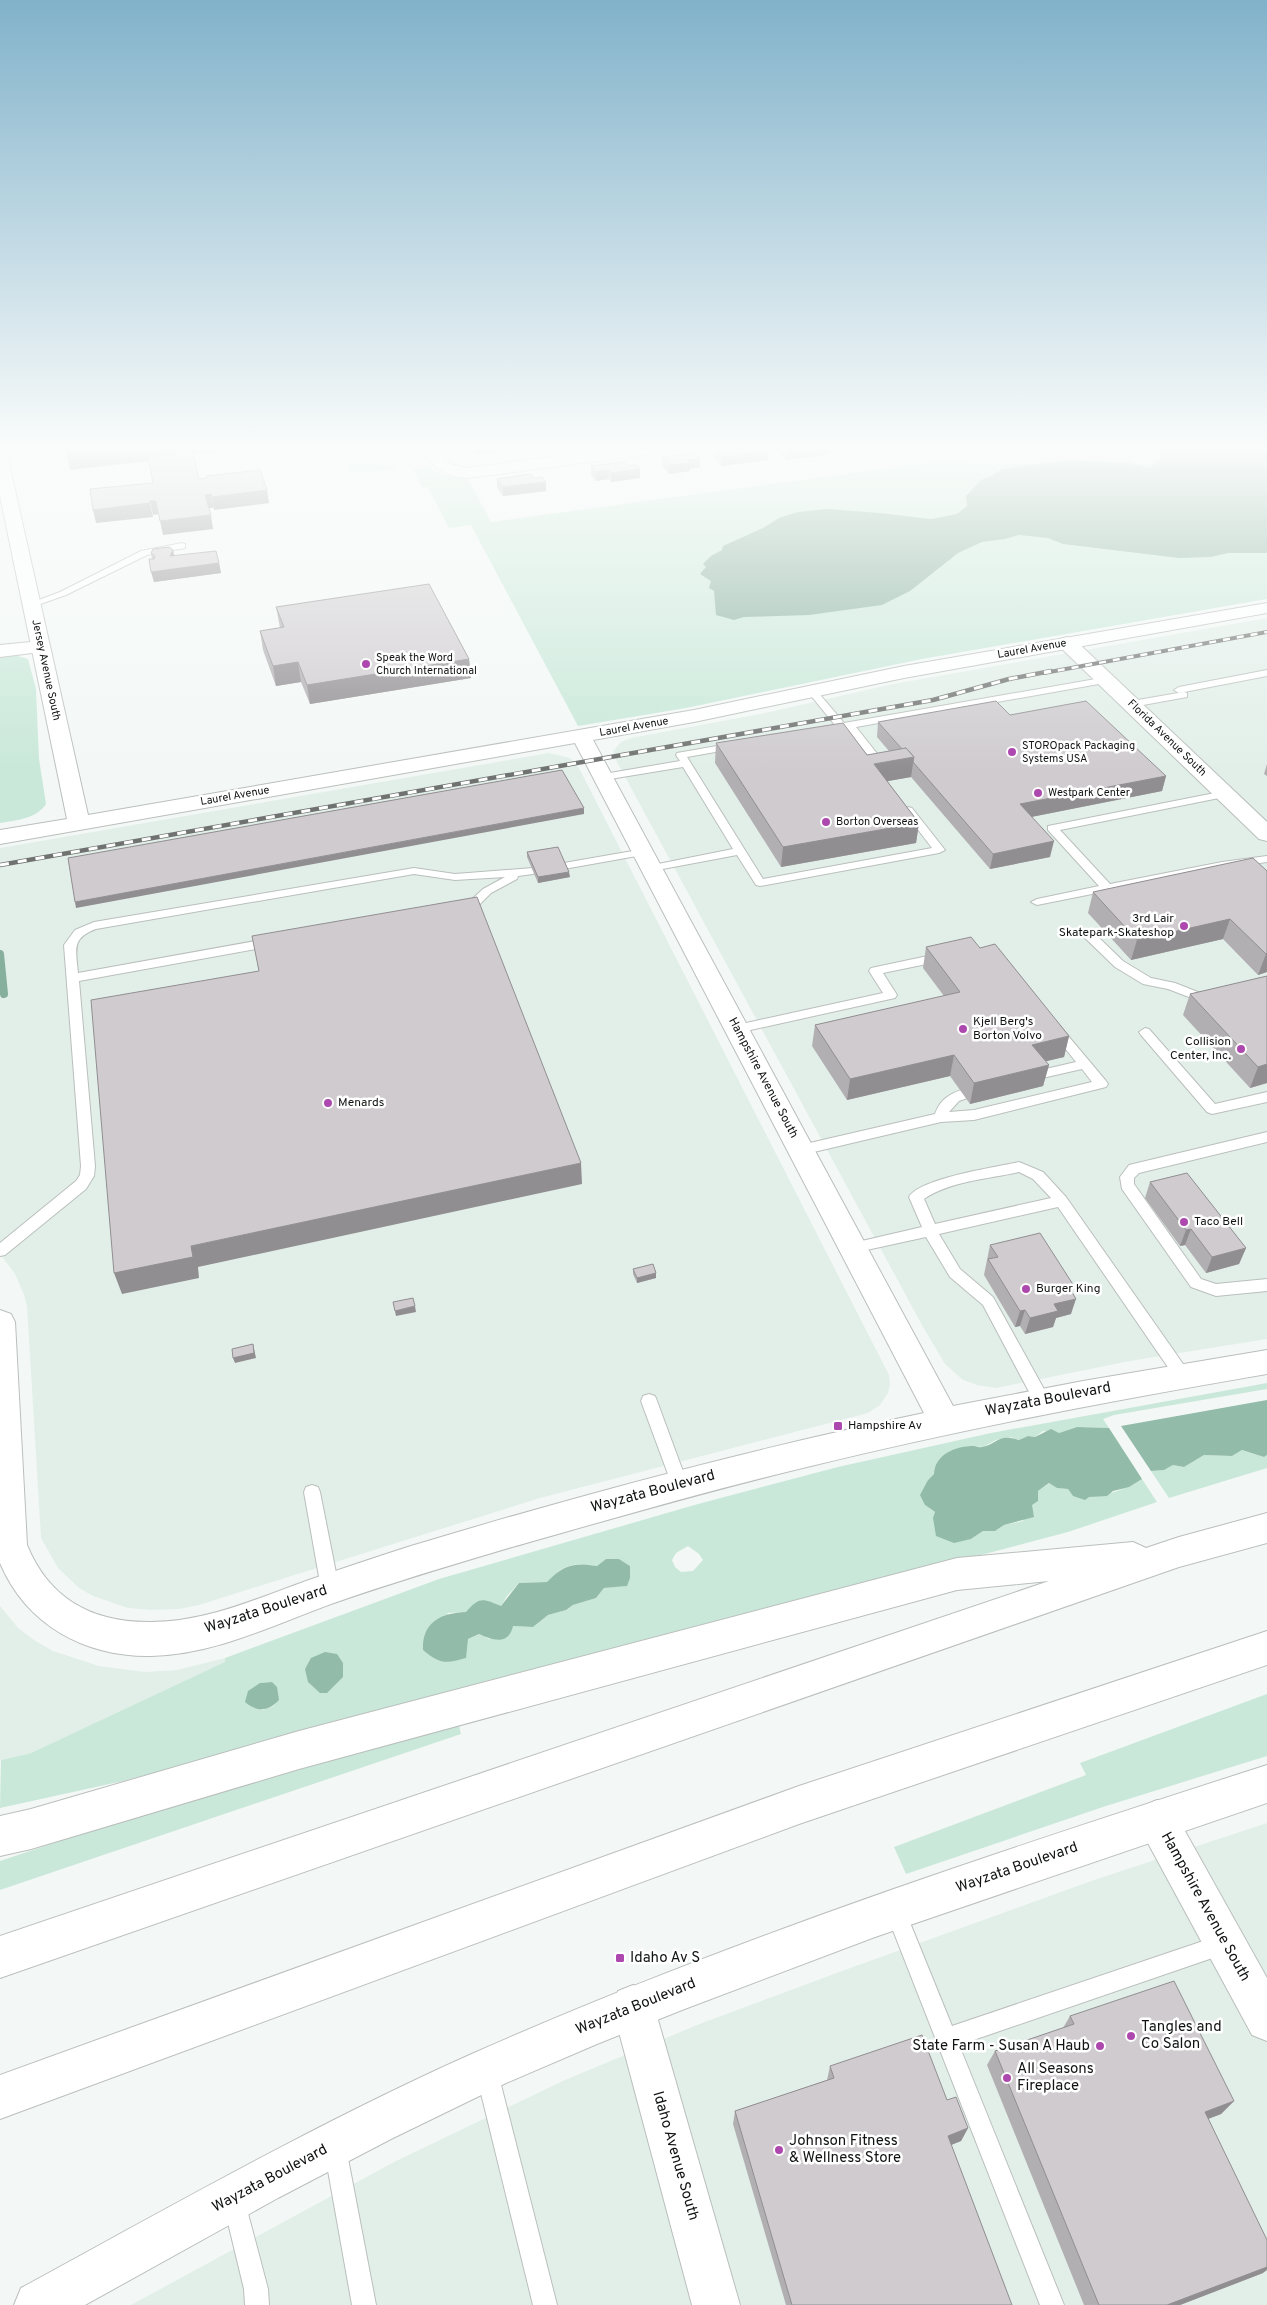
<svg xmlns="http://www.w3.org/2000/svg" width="1267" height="2305" font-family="Overpass,sans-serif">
<rect width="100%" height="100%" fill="#f3f8f6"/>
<g fill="#e2efe9">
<polygon points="1267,618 1267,1339 1130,1361 996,1388 977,1385 963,1380 945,1364 923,1327 617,762 613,751 621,742 631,738 765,713 893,684"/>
<polygon points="549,753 570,758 579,768 889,1375 890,1385 888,1393 880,1405 868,1413 540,1498 199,1605 179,1609 150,1610 128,1608 93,1596 79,1588 58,1568 41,1538 27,1306 24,1295 15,1274 0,1254 0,848"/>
<polygon points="0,1606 18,1628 34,1640 53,1651 99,1666 145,1672 177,1670 225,1658 226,1662 31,1753 0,1760"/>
<polygon points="1267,1823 1267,2305 131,2305 394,2162 565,2080 702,2023 842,1971 1094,1880"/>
</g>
<g fill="#c9e8d9" fill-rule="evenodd">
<polygon points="341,449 387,449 395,469 350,473"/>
<path d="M1028,449H1267V599L922,659L686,708L578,726L471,525L449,528L428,487H422L412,468L431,466C438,477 454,477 467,477L491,522Z"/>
<path d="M14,655L28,659L36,689L39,759L46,804C36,819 17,820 0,823V657Z"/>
<path d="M1267,1383V1389L1114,1415L1103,1419L1109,1428L1077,1427L1059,1433L1043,1431L1035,1437L1028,1436L1019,1440L1011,1437L996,1440L983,1447L973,1446L935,1467L934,1474L928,1480L925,1505L971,1539L983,1531H995L1004,1525L1023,1521L1038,1491L1050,1483L1057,1488L1068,1489L1073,1496C1100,1498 1119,1493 1142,1479L1157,1502L1068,1532L123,1781L0,1808L1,1760L31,1753L225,1662V1658L439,1579L698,1504L838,1467L991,1433ZM688,1546L699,1554L703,1560L693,1571L681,1572L675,1567L672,1560L676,1553ZM606,1559H619L630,1566L626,1586L604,1588L596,1598L573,1605L566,1610L548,1615L533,1627L513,1626L489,1639L479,1634L468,1639L447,1613L466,1612L501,1606L507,1596L519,1583L548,1582C563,1564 574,1562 597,1566ZM272,1682L279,1700L272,1707L262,1710L260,1683Z"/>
<polygon points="1242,1450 1264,1457 1267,1455 1267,1468 1169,1498 1151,1471 1164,1470 1173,1465 1184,1467 1204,1455 1232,1456"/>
<polygon points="1267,1694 1267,1756 1106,1806 906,1874 894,1847 1086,1775 1080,1763"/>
<polygon points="458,1721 461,1734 0,1890 0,1861 165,1806"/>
</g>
<g fill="#93bba9">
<polygon points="1267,1400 1267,1455 1264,1457 1242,1450 1232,1456 1204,1455 1184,1467 1173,1465 1164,1470 1151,1471 1121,1426"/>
<path d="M1077,1427L1109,1428L1142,1479L1129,1487L1113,1491L1107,1496L1089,1497L1085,1500L1073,1496L1068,1489L1057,1488L1049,1483L1038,1491V1501L1032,1505L1034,1517L1004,1525L995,1531H983L971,1539L954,1543L936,1536L933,1518L935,1512L925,1505L920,1495L928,1480L934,1474C935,1454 956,1446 974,1446C977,1446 979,1448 982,1447C997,1445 997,1433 1019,1440L1028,1436L1035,1437L1051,1429L1059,1433Z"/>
<path d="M606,1559H619L630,1566V1578L627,1586L604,1588L596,1598L573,1605L566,1610L548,1615L533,1627L513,1626C509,1645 493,1641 479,1634L468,1639L466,1658C445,1664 440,1664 423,1650C422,1622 441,1613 466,1612C480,1596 483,1599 501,1606L519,1583L547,1582C563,1565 574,1562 597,1566Z"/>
<polygon points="325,1652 337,1654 343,1663 343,1677 327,1693 320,1693 308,1682 305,1669 311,1658"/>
<path d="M272,1682L277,1687L279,1700C268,1712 257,1712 245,1702L248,1691L260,1683Z"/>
</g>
<polygon fill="#87af9d" points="1162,449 1262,449 1267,452 1267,553 1228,553 1211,557 1179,558 1063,544 1048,538 1019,535 1005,539 982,542 958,553 910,591 882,605 809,615 744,617 734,620 716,615 714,591 709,588 711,581 700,574 706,567 703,564 711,556 722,550 723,546 763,528 779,518 798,512 828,509 880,513 931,519 957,514 967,506 966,496 981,480 992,476 1002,469 1069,460 1130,463 1150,468 1161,457"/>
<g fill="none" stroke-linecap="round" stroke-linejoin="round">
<polyline stroke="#87af9d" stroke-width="8" points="0,954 4,994"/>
<defs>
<g id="lane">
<polygon points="182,543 185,544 185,548 147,555 66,595 32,607 28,604 60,592 141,551"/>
<polygon points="1267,670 1267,676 1179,693 1174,690 1179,687"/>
<polygon points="1107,677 1112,680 1110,682 856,727 886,765 881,768 877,767 847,729 823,731 823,727 835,725 808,692 810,690 816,690 844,723"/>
<polygon points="1184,692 1187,693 1187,697 1132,707 1127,704 1132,701"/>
<polygon points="734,743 738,744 738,748 687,757 763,879 932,848 903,810 908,807 912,808 945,850 939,853 760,886 756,885 737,855 652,871 648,870 646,868 648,866 733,849 683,767 604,780 599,777 604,774 680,761 676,755 677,753"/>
<polygon points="1225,791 1229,792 1229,796 1060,830 1110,884 1222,862 1267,856 1267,862 1222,868 1037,905 1031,902 1037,899 1099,886 1048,830 1048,826"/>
<polygon points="644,849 648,850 650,852 648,854 564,869 558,866 564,863"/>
<path d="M414,868L455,874L533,868L539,871L533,874L518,876L517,879L491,893L476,908L463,911L457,908L459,906L468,903L483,889L505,877L455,880L414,874L96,929C71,938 76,950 78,973L272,938L278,942L272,946L79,981L95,1166L94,1176L86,1189L5,1255L0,1256V1243L76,1181L80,1175L81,1166L64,945L75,930L94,922Z"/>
<polygon points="1089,931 1093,932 1123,961 1151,978 1175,983 1203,994 1212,994 1214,997 1212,1000 1202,1002 1168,989 1143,984 1115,967 1085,938 1083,935 1085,932"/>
<polygon points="942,953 946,954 948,957 946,960 883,973 897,995 895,998 737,1033 731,1029 737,1025 883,993 869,971 871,968"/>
<path d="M1055,1024L1059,1025L1106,1081L1108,1084L1106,1087L974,1120L941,1122L801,1155L796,1153L794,1150L796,1147L801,1145L935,1114C942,1093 961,1090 979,1085L986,1089L984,1092L959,1101L949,1112L974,1110L1092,1082L1082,1069L1029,1081L1024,1080L1022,1077L1024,1074L1076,1062L1049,1028Z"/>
<polygon points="1145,1028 1149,1029 1215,1104 1267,1092 1267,1102 1212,1114 1207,1112 1141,1035 1139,1032"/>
<polygon points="1267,1132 1267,1142 1139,1173 1134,1178 1134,1184 1201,1279 1216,1284 1267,1279 1267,1291 1216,1296 1191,1287 1122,1189 1120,1177 1129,1165"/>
<path d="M1019,1162L1043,1172L1066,1197L1188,1371L1190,1375L1188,1379L1182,1381L1176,1379L1058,1207L939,1234L960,1269L993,1297L1050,1400L1048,1405L1042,1407L1036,1405L983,1305L950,1277L926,1237L853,1253L848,1252L846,1248L848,1244L853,1243L922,1227L909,1197C920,1178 997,1167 1019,1162ZM1019,1172L1033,1179L1051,1198L935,1224L924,1199C950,1181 988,1179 1019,1172Z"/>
<polygon points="649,1394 655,1396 657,1401 688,1485 686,1490 680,1492 674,1490 672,1485 641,1401 643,1396"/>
<polygon points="312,1485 318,1487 320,1492 339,1588 336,1594 330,1596 324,1594 321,1588 304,1492 306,1487"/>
<polygon points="895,1900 902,1903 952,2026 1224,1934 1231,1937 1234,1944 1231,1951 1224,1954 959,2045 1064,2305 1040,2305 885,1910 888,1903"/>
<polygon points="487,2062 495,2065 498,2073 557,2305 533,2305 476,2073 479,2065"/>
<polygon points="335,2137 343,2140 346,2148 376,2305 352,2305 324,2148 327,2140"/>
<polygon points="234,2191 242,2194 245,2202 268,2289 269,2305 245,2305 244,2289 223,2202 226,2194"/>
</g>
<g id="street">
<path d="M423,449H438L450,464L467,468L613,449H659L652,454L467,478C444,476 434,469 423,449Z"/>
<polygon points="1067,637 1074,639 1267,822 1267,841 1259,839 1060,647 1058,643 1060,639"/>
<polygon points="41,641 48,643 50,647 48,651 0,657 0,645"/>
<polygon points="1157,1800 1171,1806 1267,1978 1267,2041 1252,2035 1143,1834 1137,1820 1143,1806"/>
<polygon points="633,1985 648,1991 654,2006 740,2305 692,2305 612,2006 618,1991"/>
</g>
<g id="secondary">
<path d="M0,454L5,456L8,459L88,815L694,710L904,666L1267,603V613L904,678L694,722L593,740L953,1406L1083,1381L1267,1350V1374C1114,1400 962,1429 811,1466C710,1490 611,1519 512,1547C451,1565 391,1583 331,1604C273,1625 214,1655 151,1656C85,1657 26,1625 0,1563V1310L11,1314L15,1322L27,1545C49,1599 92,1622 148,1622C203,1623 256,1599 306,1581C341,1569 376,1557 411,1546C580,1495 751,1449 924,1413L575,743L0,844V830L67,819L0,496Z"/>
<path d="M1267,1765V1803L875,1937L682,2010L597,2044L506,2083L391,2139L278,2198L85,2305H14L21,2288C170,2207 319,2122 474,2053C731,1939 1000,1851 1267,1765Z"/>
</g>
<g id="highway">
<polygon points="1267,1513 1267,1543 1179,1567 0,1978 0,1936 1049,1581 957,1590 299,1769 31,1849 0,1856 0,1816 31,1809 299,1731 957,1558 1133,1542 1146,1548 1179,1537"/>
<polygon points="1267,1631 1267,1665 799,1824 0,2119 0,2075 799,1786"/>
</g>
</defs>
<use href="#lane" stroke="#babfbc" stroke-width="2"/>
<use href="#street" stroke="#babfbc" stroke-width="2"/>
<use href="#secondary" stroke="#babfbc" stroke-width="2"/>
<use href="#highway" stroke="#babfbc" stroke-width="2"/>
<use href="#lane" fill="#fff" fill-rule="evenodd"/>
<use href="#street" fill="#fff" fill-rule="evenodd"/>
<use href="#secondary" fill="#fff" fill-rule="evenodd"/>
<use href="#highway" fill="#fff" fill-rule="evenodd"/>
<defs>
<polyline id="rail-far1" points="1044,673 1267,632"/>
<polyline id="rail" points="0,865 933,700 1009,679 1051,671"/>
</defs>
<use href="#rail-far1" stroke="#6f7270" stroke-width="4"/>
<use href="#rail" stroke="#6f7270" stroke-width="4.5"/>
<use href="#rail-far1" stroke="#fff" stroke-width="2.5" stroke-dasharray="7" stroke-linecap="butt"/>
<use href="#rail" stroke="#fff" stroke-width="3" stroke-dasharray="9" stroke-linecap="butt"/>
</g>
<g fill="#b2afb2">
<polygon points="472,449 512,449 512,450 476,455"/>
<polygon points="777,449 831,449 830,454 786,460 777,451"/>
<polygon points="715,450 768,451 768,460 722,466 714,458"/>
<polygon points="662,457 700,459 700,467 690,469 690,471 669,474 662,466"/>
<polygon points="591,466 640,478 611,482 609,479 596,481 591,475"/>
<polygon points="534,478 546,491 503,496 497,488 497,479"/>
<polygon points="151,553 219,563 221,573 154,582 152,559"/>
<polygon points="276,607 469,659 471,678 310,704 301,682 276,686 263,650 260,631 280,628"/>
<polygon points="1010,715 1166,776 1162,791 1031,817 1050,857 990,869 911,777 887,781 919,823 916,843 781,867 715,763 716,743 867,755 889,751 877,737 878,722"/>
<polygon points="1267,764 1267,776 1264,774"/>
<polygon points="527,852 570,877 538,883 527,857"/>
<polygon points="1267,871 1267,972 1258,975 1223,939 1131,960 1088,913 1093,892"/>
<polygon points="926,947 980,948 1069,1036 1064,1057 1045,1061 1049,1065 1043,1086 970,1104 950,1076 847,1100 812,1046 815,1025 944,996 923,968"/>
<polygon points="1267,976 1267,1083 1250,1088 1183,1015 1190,994"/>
<polygon points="1150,1182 1246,1248 1239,1264 1206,1273 1185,1245 1180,1246 1145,1198"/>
<polygon points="990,1245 1072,1292 1071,1314 1056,1318 1053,1327 1025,1334 1020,1326 1015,1327 984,1275"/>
<polygon points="633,1269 656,1273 656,1278 637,1283 633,1274"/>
<polygon points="1070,2016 1234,2101 1221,2114 1208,2119 1263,2273 1180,2305 1084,2305 987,2065 995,2051 1063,2028"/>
<polygon points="830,2066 947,2100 968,2128 961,2141 951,2145 1012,2305 786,2305 733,2124 735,2111 827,2080"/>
</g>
<g fill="#918e91">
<polygon points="99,449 174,450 177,466 149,461 70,470 66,453"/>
<polygon points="191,449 218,449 218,452 192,454"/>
<polygon points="476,449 512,449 512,450 476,455"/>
<polygon points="799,449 831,449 830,454 786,460 787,451"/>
<polygon points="768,451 768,460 722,466 722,457"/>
<polygon points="700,459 700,467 690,469 690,471 669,474 669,465 688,460"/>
<polygon points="640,469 640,478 611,482 611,473"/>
<polygon points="608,470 609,479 596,481 596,472"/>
<polygon points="546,482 546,491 503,496 503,487"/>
<polygon points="267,490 269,503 214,510 212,497"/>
<polygon points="211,494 214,508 208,508 205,495"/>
<polygon points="150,501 156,501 159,514 153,515"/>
<polygon points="150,503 153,517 96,523 93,510"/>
<polygon points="211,515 213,529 163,535 160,521"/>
<polygon points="173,550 175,559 170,556"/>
<polygon points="219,563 221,573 154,582 151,572"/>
<polygon points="469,659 471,678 310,704 307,685"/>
<polygon points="298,662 301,682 276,686 273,666"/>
<polygon points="914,757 911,777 872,784 874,764"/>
<polygon points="1166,776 1162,791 1016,820 1020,804"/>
<polygon points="584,808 584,814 76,908 75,902"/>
<polygon points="919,823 916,843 781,867 783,847"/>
<polygon points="1054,841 1050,857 990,869 993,854"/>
<polygon points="569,872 570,877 538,883 538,877"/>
<polygon points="1230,919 1223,939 1131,960 1137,940"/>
<polygon points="1267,953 1267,972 1258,975 1266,954"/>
<polygon points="1069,1036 1064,1057 1027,1066 1032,1045"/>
<polygon points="954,1055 950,1076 847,1100 850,1079"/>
<polygon points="1267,1064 1267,1083 1250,1088 1258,1067"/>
<polygon points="1049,1065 1043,1086 970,1104 974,1083"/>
<polygon points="581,1163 582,1184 198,1267 199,1278 122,1294 114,1273 191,1246"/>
<polygon points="1191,1229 1185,1245 1180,1246 1186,1230"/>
<polygon points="1246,1248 1239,1264 1206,1273 1212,1257"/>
<polygon points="656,1273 656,1278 637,1283 637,1278"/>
<polygon points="1074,1286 1070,1300 1076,1299 1071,1314 1056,1318 1053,1327 1025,1334 1030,1318 1054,1304 1069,1287"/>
<polygon points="415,1306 416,1312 396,1316 395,1311"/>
<polygon points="1025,1310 1020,1326 1015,1327 1020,1311"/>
<polygon points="253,1344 256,1358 235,1363 233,1358"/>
<polygon points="1234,2101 1221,2114 1192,2125 1205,2112"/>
<polygon points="968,2128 961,2141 941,2149 948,2136"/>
<polygon points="1267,2267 1267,2270 1263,2273 1180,2305 1167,2305"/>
</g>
<g fill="#cfcbcf" stroke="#918e91">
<polygon points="65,449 99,449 66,453"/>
<polygon points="146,449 174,449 174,450 147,453"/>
<polygon points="174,449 192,449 199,479 207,478 207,476 260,470 267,490 212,497 211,494 205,495 211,515 160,521 156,501 150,501 150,503 93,510 90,489 153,483 148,457 174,454"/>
<polygon points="767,449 768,451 722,457 715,450"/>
<polygon points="785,449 799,449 787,451"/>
<polygon points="695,453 700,459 688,460 690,463 669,465 662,457"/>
<polygon points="625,462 628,466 636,465 640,469 611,473 608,470 596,472 591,466"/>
<polygon points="531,474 534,478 542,477 546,482 503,487 497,479"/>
<polygon points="169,547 173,550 170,556 216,551 219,563 151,572 149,559 154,559 155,556 151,553 153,549"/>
<polygon points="429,584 469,659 307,685 298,662 273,666 260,631 284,627 276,607"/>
<polygon points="996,701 1010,715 1086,701 1166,776 1020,804 1054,841 993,854 913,762 914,757 906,748 902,749 878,722"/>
<polygon points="843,723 867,755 906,748 914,757 874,764 919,823 783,847 716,743"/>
<polygon points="562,770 584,808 75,902 68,858"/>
<polygon points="558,847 569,872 538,877 527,852"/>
<polygon points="1253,858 1267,871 1267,953 1266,954 1230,919 1137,940 1093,892"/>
<polygon points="477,897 581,1163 191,1246 193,1257 114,1273 91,1000 259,971 252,936"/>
<polygon points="971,937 980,948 995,944 1069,1036 1032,1045 1049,1065 974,1083 954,1055 850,1079 815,1025 960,992 926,947"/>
<polygon points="1267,976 1267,1064 1258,1067 1190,994"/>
<polygon points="1187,1173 1246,1248 1212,1257 1191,1229 1186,1230 1150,1182"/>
<polygon points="1040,1233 1074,1286 1069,1287 1076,1299 1054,1304 1058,1311 1030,1318 1025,1310 1020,1311 988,1259 998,1257 990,1245"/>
<polygon points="653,1264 656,1273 637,1278 633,1269"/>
<polygon points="413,1298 415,1306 395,1311 393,1302"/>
<polygon points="253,1344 254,1353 233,1358 232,1349"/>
<polygon points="1174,1981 1234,2101 1205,2112 1267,2240 1267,2267 1167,2305 1099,2305 995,2051 1074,2024 1070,2016"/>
<polygon points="922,2035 947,2100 956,2097 968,2128 948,2136 1012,2305 792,2305 735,2111 834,2078 830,2066"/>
</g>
<linearGradient id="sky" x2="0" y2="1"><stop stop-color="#81b2ca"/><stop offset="0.58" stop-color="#fafcfb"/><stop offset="1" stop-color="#fafcfb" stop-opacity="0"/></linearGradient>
<rect width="1267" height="772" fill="url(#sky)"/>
<g fill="#ad49ae" stroke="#fff" stroke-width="2">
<circle cx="366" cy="664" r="5"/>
<circle cx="1012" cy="752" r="5"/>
<circle cx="1038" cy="793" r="5"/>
<circle cx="826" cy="822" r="5"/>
<circle cx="1184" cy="926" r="5"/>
<circle cx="963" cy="1029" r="5"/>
<circle cx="1241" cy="1049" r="5"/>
<circle cx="328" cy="1103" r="5"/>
<circle cx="1184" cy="1222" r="5"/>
<circle cx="1026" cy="1289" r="5"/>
<rect x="833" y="1421" width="10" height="10" rx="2.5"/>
<rect x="615" y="1953" width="10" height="10" rx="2.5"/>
<circle cx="1131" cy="2036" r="5"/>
<circle cx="1100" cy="2046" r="5"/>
<circle cx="1007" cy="2078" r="5"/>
<circle cx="779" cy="2150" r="5"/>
</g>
<g text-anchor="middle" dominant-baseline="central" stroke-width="5" stroke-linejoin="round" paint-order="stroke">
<g font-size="11" fill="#111312" stroke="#fff">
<text transform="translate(1032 649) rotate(-10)">Laurel Avenue</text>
<text transform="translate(46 670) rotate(78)">Jersey Avenue South</text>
<text transform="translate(634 727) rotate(-10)">Laurel Avenue</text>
<text transform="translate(1167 738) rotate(44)">Florida Avenue South</text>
<text transform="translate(235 796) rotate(-10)">Laurel Avenue</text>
</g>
<g font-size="11" fill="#111312" stroke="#fff" text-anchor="start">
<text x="376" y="658">Speak the Word<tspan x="376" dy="13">Church International</tspan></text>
<text x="1022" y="746">STOROpack Packaging<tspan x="1022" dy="13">Systems USA</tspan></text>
<text x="1048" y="793">Westpark Center</text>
<text x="836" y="822">Borton Overseas</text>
</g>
<g font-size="12" fill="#111312" stroke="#fff" text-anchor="start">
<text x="1174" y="919" text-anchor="end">3rd Lair<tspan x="1174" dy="14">Skatepark-Skateshop</tspan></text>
<text x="973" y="1022">Kjell Berg's<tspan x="973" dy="14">Borton Volvo</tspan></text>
<text x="1231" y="1042" text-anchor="end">Collision<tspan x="1231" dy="14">Center, Inc.</tspan></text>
<text x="338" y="1103">Menards</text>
<text x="1194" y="1222">Taco Bell</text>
<text x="1036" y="1289">Burger King</text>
<text x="848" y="1426">Hampshire Av</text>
</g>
<g font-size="12" fill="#111312" stroke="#fff">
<text transform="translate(763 1078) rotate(62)">Hampshire Avenue South</text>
</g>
<g font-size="15" fill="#111312" stroke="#fff">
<text transform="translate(1048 1400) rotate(-11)">Wayzata Boulevard</text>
<text transform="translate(653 1492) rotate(-15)">Wayzata Boulevard</text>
<text transform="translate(266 1610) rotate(-18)">Wayzata Boulevard</text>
<text transform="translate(1017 1868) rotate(-19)">Wayzata Boulevard</text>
<text transform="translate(1205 1907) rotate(61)">Hampshire Avenue South</text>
<text transform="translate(636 2007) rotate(-22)">Wayzata Boulevard</text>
<text transform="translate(675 2156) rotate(74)">Idaho Avenue South</text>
<text transform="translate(270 2179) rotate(-28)">Wayzata Boulevard</text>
</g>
<g font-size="15" fill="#111312" stroke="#fff" text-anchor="start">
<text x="630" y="1958">Idaho Av S</text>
<text x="1141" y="2027">Tangles and<tspan x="1141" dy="17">Co Salon</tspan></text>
<text x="1090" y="2046" text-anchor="end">State Farm - Susan A Haub</text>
<text x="1017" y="2069">All Seasons<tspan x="1017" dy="17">Fireplace</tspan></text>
<text x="789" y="2141">Johnson Fitness<tspan x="789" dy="17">&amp; Wellness Store</tspan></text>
</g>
</g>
</svg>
